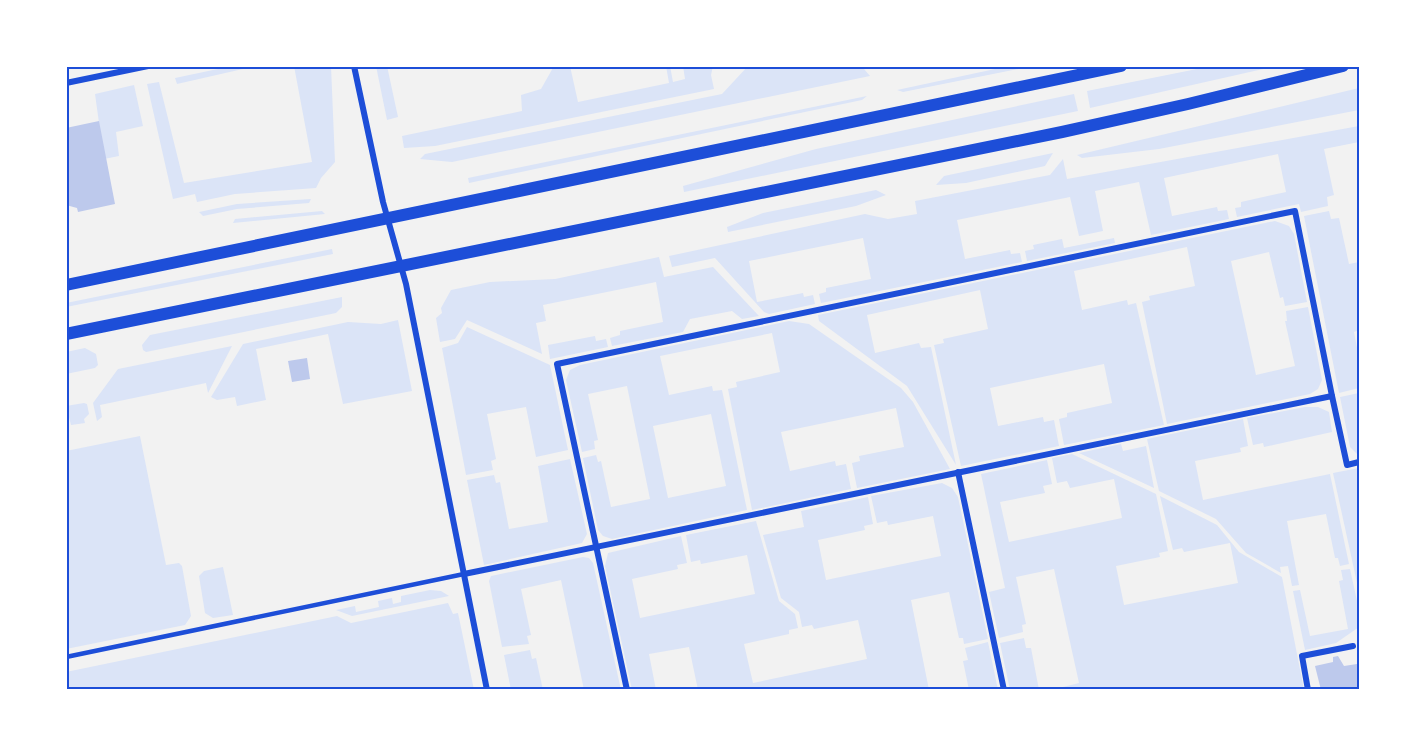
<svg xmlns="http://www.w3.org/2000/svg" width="1425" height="756" font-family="'Exo 2',sans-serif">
<rect width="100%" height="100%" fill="#f2f2f2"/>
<g fill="#dbe4f7" fill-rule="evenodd">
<polygon points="232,66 256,66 177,84 175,78"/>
<polygon points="294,66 331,66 335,162 321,178 316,188 235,194 197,202 195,194 173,199 147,84 159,82 184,183 312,162"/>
<polygon points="376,66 387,66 398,117 387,120"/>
<polygon points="554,66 570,66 578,102 669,83 666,66 670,66 673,82 685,79 683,66 713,66 711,75 714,89 435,146 404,148 402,136 522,111 521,95 541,89"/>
<polygon points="748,66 849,66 864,69 870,76 452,162 420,159 425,154 722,94"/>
<polygon points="1009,66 1033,66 903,92 897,90"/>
<polygon points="1212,66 1277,66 1090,108 1087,91"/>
<polygon points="134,85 143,126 116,132 119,156 104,159 95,94"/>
<polygon points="1359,88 1359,110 1159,149 1082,158 1077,155"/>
<polygon points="1074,94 1078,111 684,192 683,186 816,149"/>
<polygon points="867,96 862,100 469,183 468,178"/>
<polygon points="1359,126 1359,142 1324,149 1334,195 1327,197 1328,206 1301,212 1299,204 1237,217 1235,208 1241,207 1241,202 1286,192 1278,154 1164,178 1172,216 1217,207 1218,211 1227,210 1229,219 1151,235 1139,182 1095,191 1103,231 1079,236 1070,197 957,220 965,259 1010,250 1011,254 1020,253 1022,262 821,303 819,294 826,292 826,288 871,279 863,238 749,261 757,302 803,293 804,297 813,295 815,304 769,314 764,312 715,258 672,267 669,256 865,214 888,219 917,214 915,201 1050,175 1063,159 1067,179"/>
<polygon points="1053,153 1045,166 966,183 936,185 944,176"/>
<polygon points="876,190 886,195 856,206 728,232 727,227 763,213"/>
<polygon points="311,199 309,203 237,209 203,216 199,212 237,204"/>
<polygon points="322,211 325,214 233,223 235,219"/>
<polygon points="1329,211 1331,219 1339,218 1349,264 1359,262 1359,330 1354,332 1359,358 1359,388 1339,393 1304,216"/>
<polygon points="1275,221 1289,226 1294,234 1307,302 1285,306 1283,297 1280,298 1269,252 1231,261 1256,375 1295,366 1285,321 1287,321 1286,311 1308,307 1322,380 1318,389 1310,394 1167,424 1142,302 1150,300 1149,296 1195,286 1187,247 1074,271 1082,310 1127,300 1128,305 1136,303 1164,425 1064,445 1059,419 1067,417 1067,413 1112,403 1104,364 990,388 998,426 1043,417 1044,422 1054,420 1059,446 961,466 934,345 944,343 943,339 988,329 980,290 867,315 875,353 919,343 921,348 931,347 956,465 907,386 819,321 818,315"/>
<polygon points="1114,238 1115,243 1027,261 1025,251 1034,249 1033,245 1062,239 1064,248"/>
<polygon points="332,249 333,254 66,307 66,303"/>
<polygon points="659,257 664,277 713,267 759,316 742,319 732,311 690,319 683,332 612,346 610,338 620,335 620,331 663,322 656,282 543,305 546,321 536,323 542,354 467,320 455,339 440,342 436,318 442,313 441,308 451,290 490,282 555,279"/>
<polygon points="342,297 342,307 336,313 146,352 143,350 142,345 150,335"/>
<polygon points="398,320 412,391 343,404 328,334 256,349 266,400 237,406 235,397 217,400 211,397 243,344 348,322 381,324"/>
<path d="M789,321L809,324L901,388L913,402L950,469L857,488L852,463L860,461L859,456L904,447L896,408L781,432L790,471L835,461L836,466L846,464L851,489L752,510L728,389L737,387L736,382L780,372L772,333L660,356L669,395L712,386L713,391L722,390L747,510L612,539L603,536L598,530L583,458L596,455L598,462L601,461L611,507L650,499L627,386L588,394L598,440L594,441L595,449L582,452L566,380L570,370L580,365ZM711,414L726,486L668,498L653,426Z"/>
<polygon points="467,327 550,365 568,450 536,457 526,407 487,414 496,459 491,461 493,470 466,475 442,348 458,343"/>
<polygon points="595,336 596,341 606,339 608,347 550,359 548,345"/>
<polygon points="232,346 208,393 206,383 100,405 102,417 97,421 93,403 118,369"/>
<polygon points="85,348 96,354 98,365 95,368 66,374 66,352"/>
<polygon points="1359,393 1359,456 1350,447 1340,397"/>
<polygon points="84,403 87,404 89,414 84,419 85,423 71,425 66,406"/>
<polygon points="1305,407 1318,407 1329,412 1332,432 1264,447 1263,443 1253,445 1247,418"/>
<polygon points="1243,419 1248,446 1240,448 1241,452 1195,461 1203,500 1330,474 1349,564 1340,566 1338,558 1335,558 1326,514 1287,521 1299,585 1292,586 1288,566 1280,567 1281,573 1246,553 1216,519 1159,491 1147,439"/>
<polygon points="140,436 166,565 179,563 182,566 191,616 185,625 66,649 66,451"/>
<polygon points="1121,444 1123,451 1146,446 1154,488 1079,453"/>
<polygon points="1072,454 1156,494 1168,551 1159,553 1160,557 1116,566 1124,605 1238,583 1230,543 1184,552 1182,548 1173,550 1160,496 1217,525 1239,552 1282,577 1304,690 1051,690 1079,683 1054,569 1016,577 1026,624 1022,625 1023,632 999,638 989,592 1005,588 981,474 1047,460 1052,484 1043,486 1045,493 1000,502 1009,542 1122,518 1114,479 1070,488 1067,481 1057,483 1052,458"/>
<polygon points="570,459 587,534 582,543 484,565 467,480 494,475 496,483 500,482 509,529 548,522 538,466"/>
<polygon points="1359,468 1359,592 1333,473"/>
<polygon points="942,483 952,488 958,497 988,639 964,644 963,638 959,638 949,592 911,600 929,690 698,690 689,647 649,654 656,690 632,690 605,566 608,553 681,536 687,563 677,565 678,569 632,579 640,618 755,594 747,555 701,564 700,560 691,562 686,535 756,521 779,601 795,614 798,628 789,630 789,634 744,644 753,683 867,659 858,620 814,629 812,625 802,627 799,612 781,598 763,535 804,527 801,511 868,497 873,524 864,526 865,530 818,540 826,580 941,556 933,516 888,525 887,521 877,523 871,496"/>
<polygon points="583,557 589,558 593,563 621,690 584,690 561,580 521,589 531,635 527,636 529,644 502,647 489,581 491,576"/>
<polygon points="223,567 233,615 213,618 205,613 199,576 204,571"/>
<polygon points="1350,569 1359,610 1359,627 1336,643 1305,650 1293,591 1300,590 1310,636 1348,629 1339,581 1343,580 1341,570"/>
<polygon points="430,590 441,591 449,596 352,616 336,610 355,606 356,612 379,607 378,601 392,598 393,604 401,602 401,596"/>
<polygon points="448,603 453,614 458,613 474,690 66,690 66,672 337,616 351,623"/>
<polygon points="1024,638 1026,648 1031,648 1039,690 1010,690 1000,643"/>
<polygon points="988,642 998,690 969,690 963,661 968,660 965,648"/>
<polygon points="530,650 532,659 536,658 543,690 511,690 504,655"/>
</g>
<g fill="#bdc9ec">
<polygon points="99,121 115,204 78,212 77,208 66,205 66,128"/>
<polygon points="307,358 310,379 292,382 288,361"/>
<polygon points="1338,656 1344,666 1357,664 1359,690 1321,690 1315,666 1333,662 1333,657"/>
</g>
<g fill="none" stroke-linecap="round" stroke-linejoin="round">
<polyline stroke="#1d4ed8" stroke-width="4.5" points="66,657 464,574"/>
<g stroke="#1d4ed8" stroke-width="6">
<polyline points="354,66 383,202 406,284 487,690"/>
<polyline points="66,83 148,66"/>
<polyline points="958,472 1004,690"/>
<polyline points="464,574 1332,396 1347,465 1359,462"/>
<polyline points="627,690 557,364 1295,211 1332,396"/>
<polyline points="1308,690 1302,656 1353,646"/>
</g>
<g stroke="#1d4ed8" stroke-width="12">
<polyline points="66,285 1121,66"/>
<polyline points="66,334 1062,132 1188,104 1343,66"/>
</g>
</g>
<rect width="1425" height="756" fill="none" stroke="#ffffff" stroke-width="135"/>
<rect x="68" y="68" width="1290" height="620" fill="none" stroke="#1d4ed8" stroke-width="2"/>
</svg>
